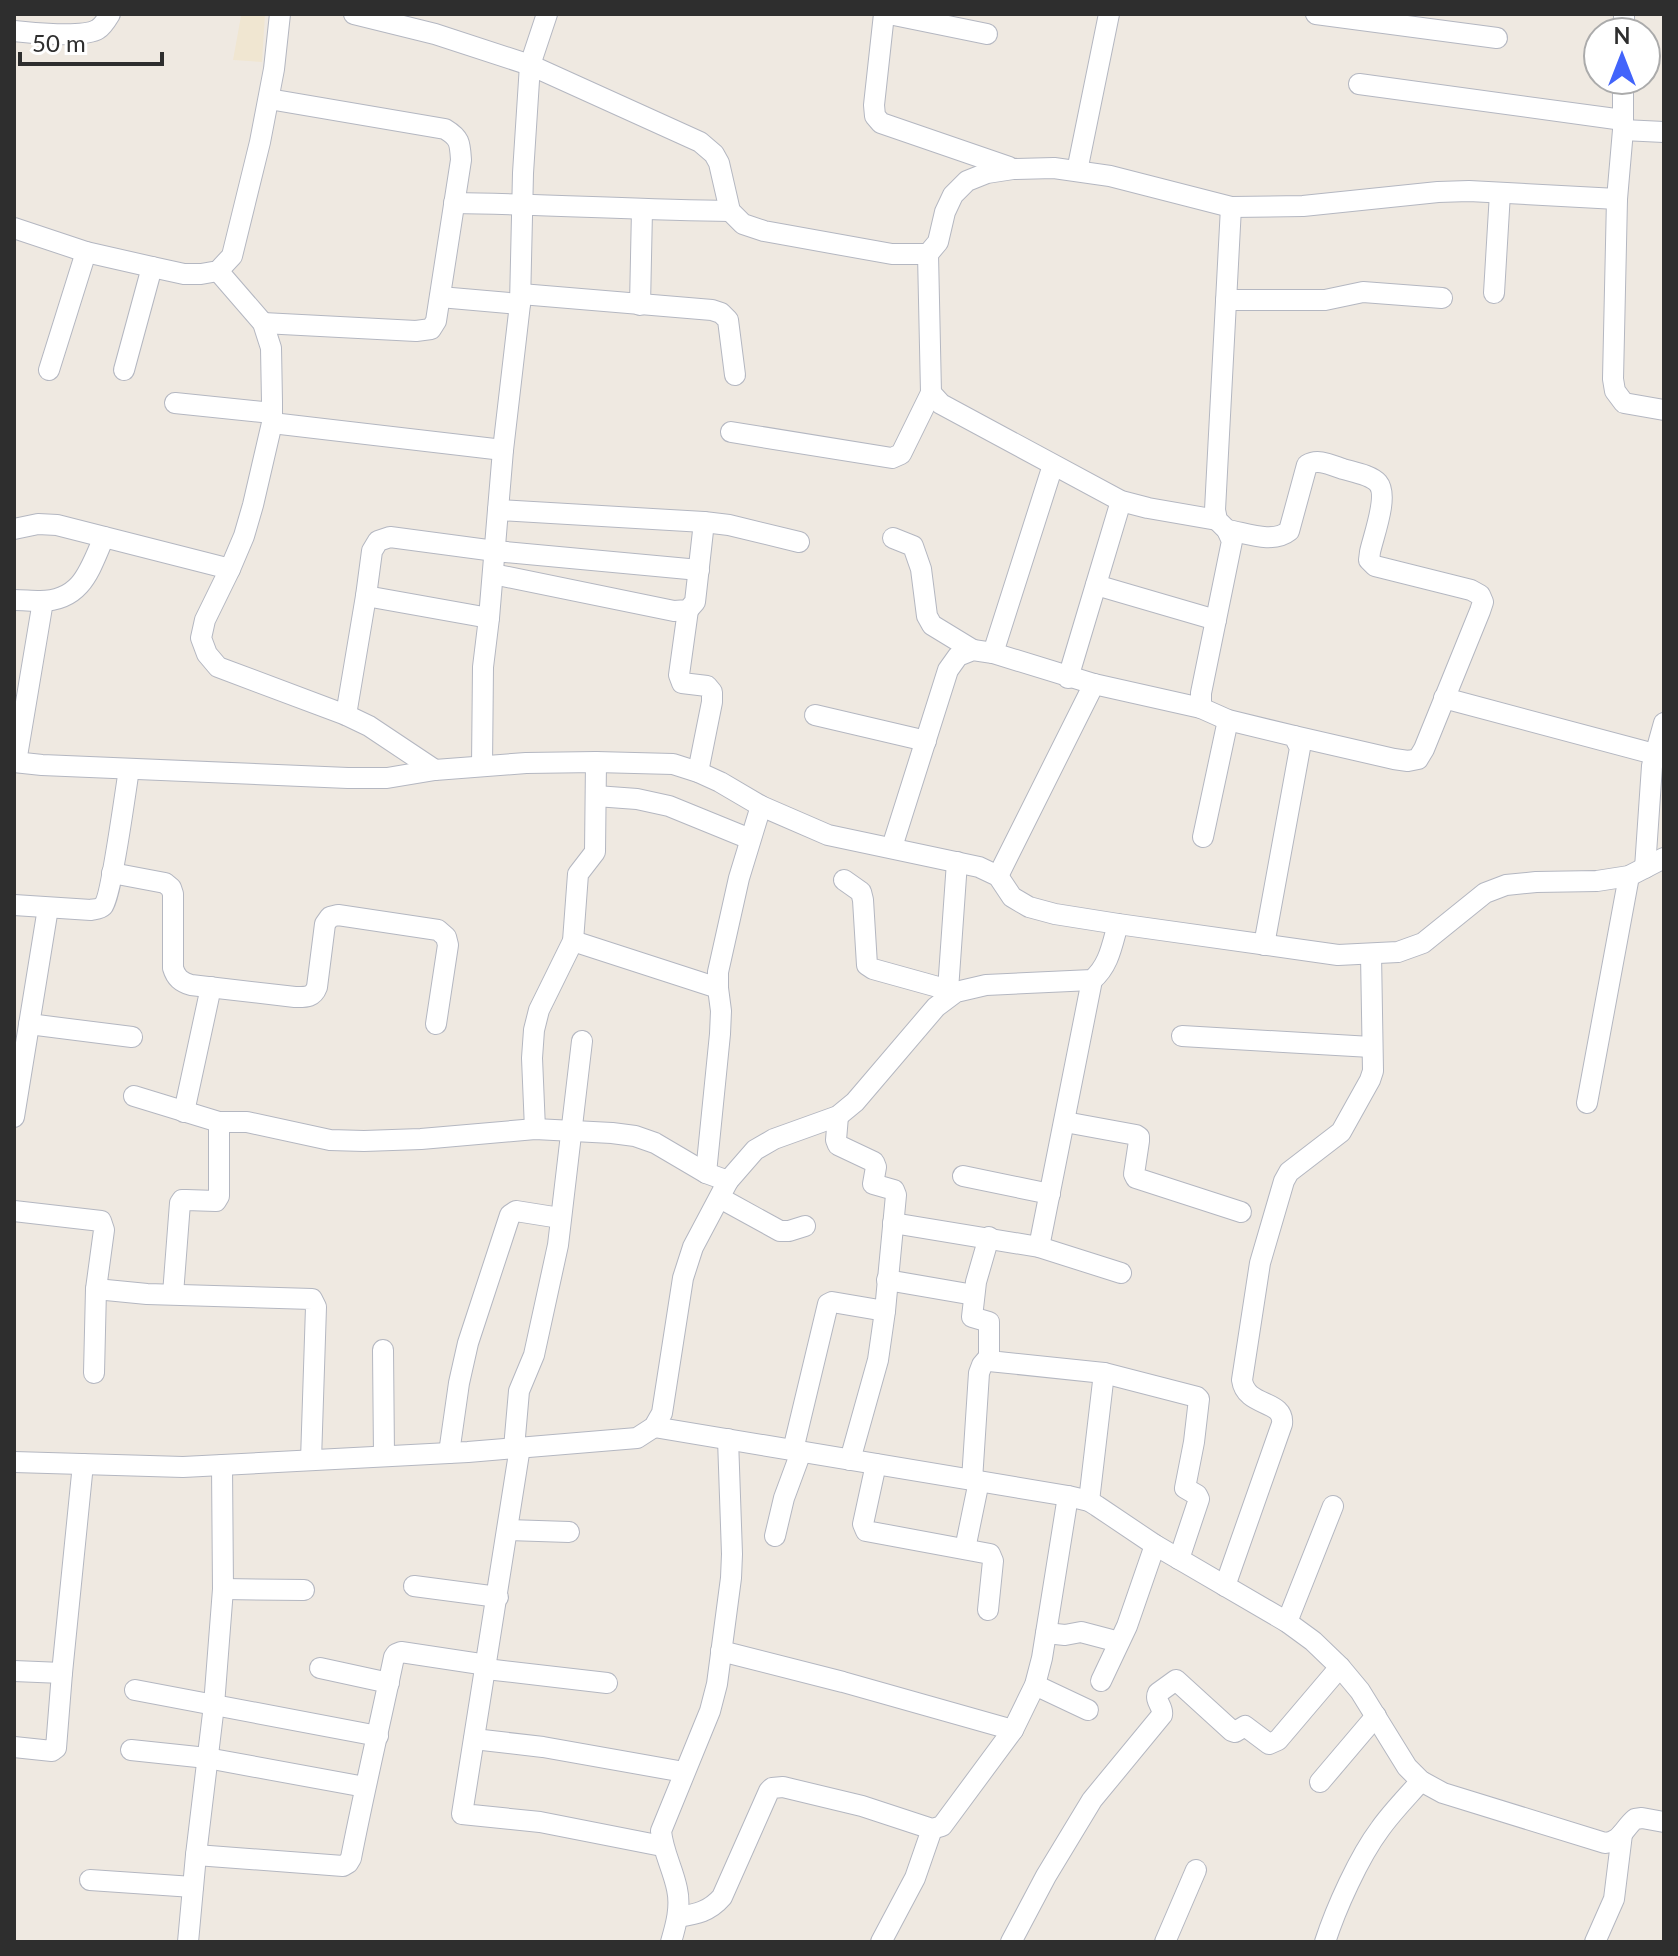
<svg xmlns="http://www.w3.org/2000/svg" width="1678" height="1956" font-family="Lato,sans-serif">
<rect width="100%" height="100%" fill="#efe9e1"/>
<polygon fill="#f0e6d1" points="239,14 265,14 262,62 233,60 241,16"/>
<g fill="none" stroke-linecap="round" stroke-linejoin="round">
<defs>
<g id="minor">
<polyline points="354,14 435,34 530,65 700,142 714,154 719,163 730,211 743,224 764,231 892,254 928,254 938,242 945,212 953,195 967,181 987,173 1013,169 1054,168 1110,176 1231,207 1303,206 1438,192 1469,191 1617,199"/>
<polyline points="884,14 874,105 875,116 881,123 1009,167"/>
<polyline points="889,14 987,34"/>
<polyline points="1316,14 1497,38"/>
<path d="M14,31C30,33 85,38 98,29C103,26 107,19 110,14"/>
<polyline points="1624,32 1624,14"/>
<polyline points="1623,80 1623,130 1617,199 1613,379 1615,391 1624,403 1664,410"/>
<polyline points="1359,84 1623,120"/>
<polyline points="1623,130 1664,132"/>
<polyline points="1077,171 1109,14"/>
<path d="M454,203C546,204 638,210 730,211"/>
<polyline points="1231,207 1215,510 1217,520 1227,530 1232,541 1201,693 1201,708 1228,720 1294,736 1300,748 1264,945"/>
<polyline points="14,228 86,252 152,267 184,274 201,274 218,271 232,256 260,142 274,69 280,14"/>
<polyline points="928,254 931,393 941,404 1121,501 1148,508 1217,520"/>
<polyline points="218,271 263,323 271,348 272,402 272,423 253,505 244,536 230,569 205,620 201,638 207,654 218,667 346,715 369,726 435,770"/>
<polyline points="1494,293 1500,193"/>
<polyline points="521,294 712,310 721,313 728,320 735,375"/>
<polyline points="440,297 520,304"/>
<polyline points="1226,300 1325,300 1363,292 1442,298"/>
<polyline points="640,305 642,210"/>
<path d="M263,323L416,331L431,329L436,321L461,160C460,143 460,138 445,129L269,99"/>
<polyline points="49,370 86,252"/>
<polyline points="124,370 152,267"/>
<polyline points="175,403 272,413"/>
<polyline points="272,423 503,450"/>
<polyline points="731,432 892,458 901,454 931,393"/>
<polyline points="498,510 704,522 729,525 799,542"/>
<polyline points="14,529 38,524 57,525 230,569"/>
<path d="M1227,530C1246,533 1273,544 1289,531L1307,465C1318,458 1331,465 1343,469C1353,472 1371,475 1378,483C1389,496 1373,537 1370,552L1369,560L1375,566L1471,590L1480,595L1483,602L1480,611L1424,749L1418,759L1408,761L1394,759L1294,736"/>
<polyline points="893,538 913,546 921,569 927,616 932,625 973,650"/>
<polyline points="493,574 674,611 688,610 695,602 704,522"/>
<polyline points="1096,585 1216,620"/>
<polyline points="366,596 489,618"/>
<path d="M14,600C23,600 31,601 40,601C82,601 90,569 104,537"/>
<polyline points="688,610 679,675 682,683 707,686 712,692 712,702 698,772"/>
<polyline points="993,653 1053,465"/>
<polyline points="1068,678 1121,501"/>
<polyline points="1444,698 1654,754"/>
<polyline points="346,715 366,596 372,551 378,541 390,537 495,551 699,570"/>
<polyline points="815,715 926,741"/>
<polyline points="14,762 42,765 348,778 387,778 435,770 526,763 596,762 673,764 698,772 720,782 761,806 828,835 979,867 998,876 1012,897 1029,907 1055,914 1118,924 1338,955 1398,952 1423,943 1485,893 1506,885 1536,882 1597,881 1629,876 1664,858"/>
<polyline points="16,762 43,601"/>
<polyline points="482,766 483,667 489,618 503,450 520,304 523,173 530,65 547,14"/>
<polyline points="596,796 637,799 669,806 750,839"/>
<polyline points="1203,837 1228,720"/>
<polyline points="892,847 948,670 958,656 973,650 993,653 1094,684 1201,708"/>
<polyline points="1645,868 1652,766 1664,723"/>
<path d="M112,873L165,883L171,888L173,894V968C176,978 181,982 191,985L295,997C305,997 313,998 317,987L325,924L330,917L338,915L438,930L446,937L448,945L436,1024"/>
<polyline points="998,876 1094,684"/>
<polyline points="844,880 861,892 863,900 867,965 873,969 956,992"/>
<path d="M14,905L91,910C96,909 100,909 103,906C111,898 126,788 129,769"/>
<polyline points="573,941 718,988"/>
<polyline points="948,990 957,862"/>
<polyline points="29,1024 132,1037"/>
<polyline points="1182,1036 1371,1047"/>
<path d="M134,1096L219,1122H247L330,1140L364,1141L421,1139L535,1129L612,1133L635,1136L655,1143L706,1173L728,1181L755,1150L774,1139L838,1116L855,1102L936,1007L956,992L986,985L1092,980C1109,966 1112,945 1118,924"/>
<polyline points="1587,1103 1629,876"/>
<polyline points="184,1112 211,987"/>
<polyline points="838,1116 836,1140 838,1145 874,1162 876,1167 873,1184 894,1190 896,1195 885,1311 878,1360 850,1460"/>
<polyline points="14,1117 48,908"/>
<polyline points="1065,1122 1136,1135 1139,1137 1139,1141 1134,1174 1136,1178 1241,1212"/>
<polyline points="535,1129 532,1058 534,1030 539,1010 573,941 578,874 595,852 596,762"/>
<polyline points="706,1173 720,1034 721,1011 718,988 718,972 739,878 761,806"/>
<polyline points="963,1176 1050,1194"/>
<polyline points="720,1198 780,1231 789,1231 805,1226"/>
<polyline points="14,1211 101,1221 104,1230 96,1289 94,1373"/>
<polyline points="893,1223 1039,1247 1121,1273"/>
<polyline points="989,1237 976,1282 972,1317 989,1322 989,1361 1104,1373 1197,1397 1199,1399 1194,1442 1185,1488 1197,1495 1199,1499 1179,1559"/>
<polyline points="1039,1247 1092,980"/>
<polyline points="887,1280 974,1295"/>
<polyline points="96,1289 147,1294 312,1299 316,1307 311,1460"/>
<polyline points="173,1294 180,1203 182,1200 186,1200 216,1201 219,1196 219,1122"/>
<polyline points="383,1350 384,1456"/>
<path d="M654,1427L1068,1496L1089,1501L1097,1506L1155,1545L1287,1622L1313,1641L1340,1667L1360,1691L1407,1767L1421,1781L1443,1793L1605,1843C1621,1842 1624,1828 1635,1819L1642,1818L1664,1822"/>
<polyline points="520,1447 462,1814 540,1822 662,1846"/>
<polyline points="514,1448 519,1391 534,1355 558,1245 582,1041"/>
<polyline points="793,1450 828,1304 832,1302 885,1311"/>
<polyline points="449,1453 459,1383 468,1343 510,1215 516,1211 560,1218"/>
<polyline points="14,1462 183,1467 468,1452 637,1438 654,1427 662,1413 683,1278 693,1247 728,1181"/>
<polyline points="876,1464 863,1524 866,1531 990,1554 993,1561 988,1610"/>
<polyline points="972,1480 979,1373 982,1365 988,1358"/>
<polyline points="1089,1501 1104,1373"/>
<polyline points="508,1530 569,1532"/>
<polyline points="775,1536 784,1498 801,1452"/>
<polyline points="965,1549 979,1481"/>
<polyline points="414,1586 498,1597"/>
<path d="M1225,1586L1282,1424C1285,1399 1246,1408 1242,1380L1260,1263L1284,1181L1289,1172L1341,1132L1370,1080L1373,1071L1371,954"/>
<polyline points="223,1589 304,1590"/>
<polyline points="1287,1622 1333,1506"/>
<polyline points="1046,1633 1065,1635 1081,1632 1119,1642"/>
<polyline points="721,1651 843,1682 1013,1730"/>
<polyline points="320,1668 389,1683"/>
<polyline points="486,1669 607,1683"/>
<polyline points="14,1671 62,1673"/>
<polyline points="1101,1681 1127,1626 1155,1545"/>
<polyline points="1035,1685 1088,1710"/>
<polyline points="135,1690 378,1736"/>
<polyline points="474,1739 543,1747 684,1772"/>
<polyline points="14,1747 52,1751 56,1748 62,1673 83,1464"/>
<polyline points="131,1750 207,1758 365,1787"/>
<polyline points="1320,1782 1376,1716"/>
<path d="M196,1855L343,1866L348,1863L351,1858C364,1791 380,1724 394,1657L396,1654L401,1652L487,1665"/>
<polyline points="90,1880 193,1887"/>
<path d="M678,1917C696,1914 709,1912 722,1897L769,1791L772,1788L783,1787L862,1806L932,1829L942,1826L1013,1730L1035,1685L1042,1658L1068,1496"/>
<polyline points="188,1942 196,1855 214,1705 223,1589 222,1465"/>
<path d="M671,1942C676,1925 681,1907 677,1889C673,1869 663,1852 661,1831L710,1711L717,1684L731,1578L732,1554L728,1439"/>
<polyline points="881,1942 915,1878 932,1829"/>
<path d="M1011,1942L1046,1876L1092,1800L1162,1715C1164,1707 1154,1701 1158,1693L1176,1680L1232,1731L1235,1732L1245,1726L1269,1744L1278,1740L1340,1667"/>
<polyline points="1165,1942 1196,1870"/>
<path d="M1325,1942C1336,1908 1359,1857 1380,1829C1392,1812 1407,1797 1421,1781"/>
<polyline points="1595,1942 1614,1899 1622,1834"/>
</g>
</defs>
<use href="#minor" stroke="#b4b7c1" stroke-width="22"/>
<use href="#minor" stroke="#fff" stroke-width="20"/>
</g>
<rect width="1678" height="1956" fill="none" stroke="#2e2e2e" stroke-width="32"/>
<g transform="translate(1622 56)"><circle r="38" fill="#ffffff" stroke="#ababab" stroke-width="2"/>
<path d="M0-6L14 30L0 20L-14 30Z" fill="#4264fb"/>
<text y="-12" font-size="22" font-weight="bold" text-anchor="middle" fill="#2e2e2e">N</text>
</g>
<path d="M20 52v12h142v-12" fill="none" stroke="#2e2e2e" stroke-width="4"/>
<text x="32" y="52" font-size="24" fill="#2e2e2e" stroke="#ffffff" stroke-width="6" paint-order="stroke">50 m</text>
</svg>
